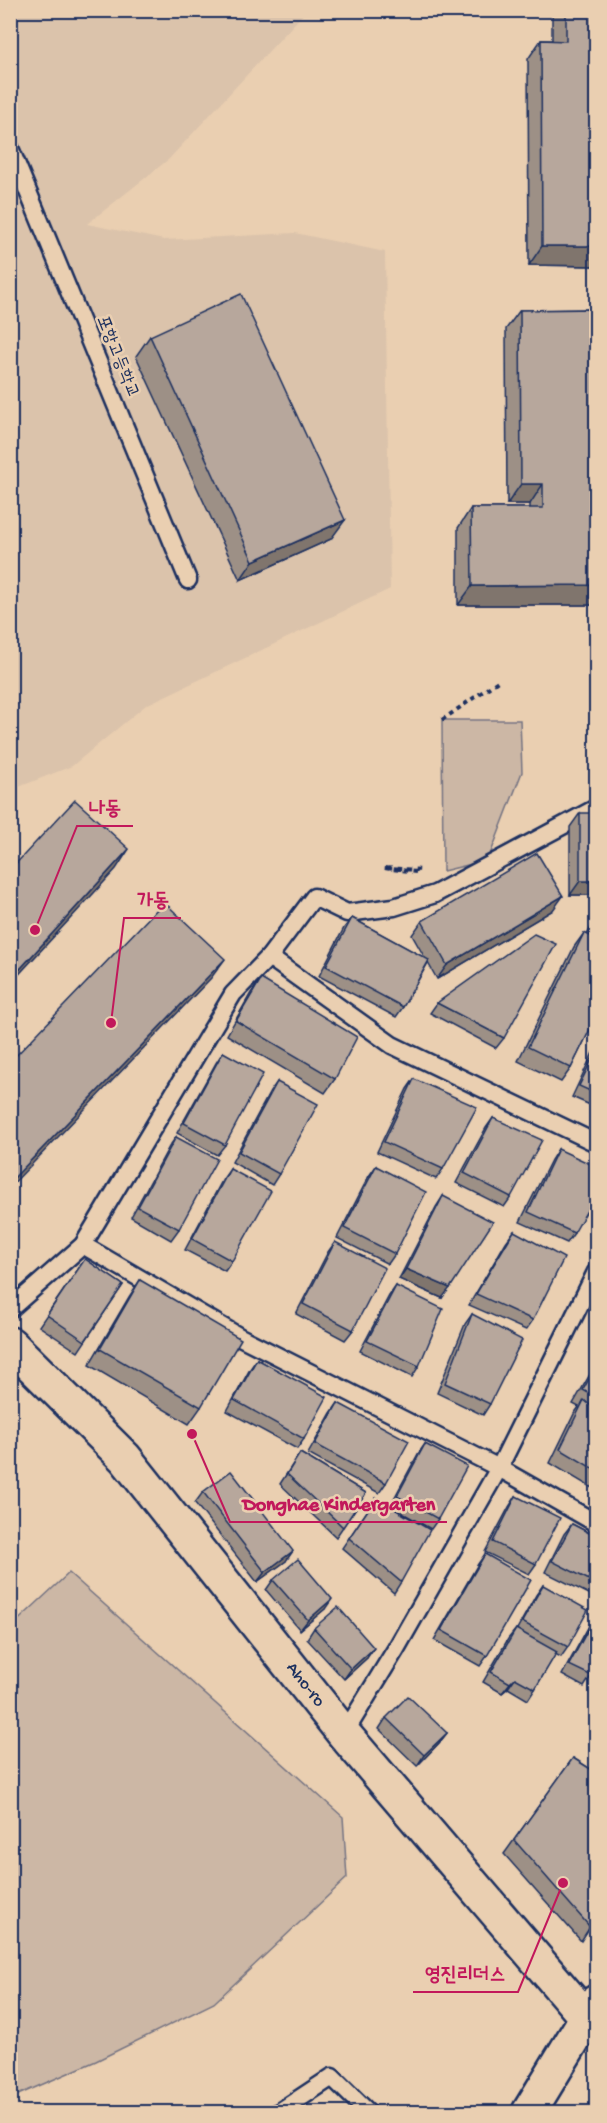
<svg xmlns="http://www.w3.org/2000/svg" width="607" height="2123" font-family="'Gochi Hand','Poor Story',sans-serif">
<rect width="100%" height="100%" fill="#eacfb1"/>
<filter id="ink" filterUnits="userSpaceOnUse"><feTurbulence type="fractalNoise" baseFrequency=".0167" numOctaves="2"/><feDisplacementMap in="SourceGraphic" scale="12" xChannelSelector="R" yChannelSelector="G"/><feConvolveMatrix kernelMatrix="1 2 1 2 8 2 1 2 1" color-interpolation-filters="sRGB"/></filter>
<g filter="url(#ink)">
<polygon fill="#dbc3ab" points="11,11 306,11 169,159 87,224 164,240 295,233 385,252 390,589 146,705 72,766 11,790"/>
<g fill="#ccb7a5" stroke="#747382" stroke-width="1.5">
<polygon points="442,720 520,720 522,772 488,860 443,871"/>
<polygon points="69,1573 343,1817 347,1878 214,2003 96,2061 11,2098 11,1627"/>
</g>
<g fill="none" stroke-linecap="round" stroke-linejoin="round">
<defs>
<g id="service">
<polyline points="10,148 188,580"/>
<polyline points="269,957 392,1045 596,1143"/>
<polyline points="83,1245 240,1337 499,1468 596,1523"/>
<polyline points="10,1309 83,1245 233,994 269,957 314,897 347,913 394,907 435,894 596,808"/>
<polyline points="344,1734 396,1649 499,1468 596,1272"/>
<polyline points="279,2112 332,2077 368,2112"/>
</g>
<polyline id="minor" points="529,2112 596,2002"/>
<polyline id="secondary" points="10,1344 125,1458 344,1734 596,2029"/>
</defs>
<use href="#service" stroke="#1b2f5e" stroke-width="21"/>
<use href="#minor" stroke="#1b2f5e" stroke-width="38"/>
<use href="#secondary" stroke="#1b2f5e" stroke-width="38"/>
<g stroke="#1b2f5e" stroke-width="4" stroke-dasharray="4.5 4.5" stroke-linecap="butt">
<polyline points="442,720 498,681"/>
<polyline points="416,872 384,868 422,870"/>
</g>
<use href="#service" stroke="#eacfb1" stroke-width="16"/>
<use href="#minor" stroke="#eacfb1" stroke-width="33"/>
<use href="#secondary" stroke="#eacfb1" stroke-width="33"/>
</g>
<g fill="#9d9086" stroke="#1b2f5e" stroke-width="1.5">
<polygon points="552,10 597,10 597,266 529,265 528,59 541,40 552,40"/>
<polygon points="597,309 597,605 458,605 458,528 471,508 530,508 530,504 507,504 506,329 520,310"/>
<polygon points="150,336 331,539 240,580 136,356"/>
<polygon points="580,813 597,895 570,895 570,827"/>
<polygon points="553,910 437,979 428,963 403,1007 396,1017 319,976 344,928 352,918 425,958 412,935 422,921"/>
<polygon points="597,915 597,1015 571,1068 561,1082 518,1061 574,947 584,933 587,935"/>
<polygon points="261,979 335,1079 325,1093 227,1035 251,993"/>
<polygon points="437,1003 504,1038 496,1048 430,1013"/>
<polygon points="597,1044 597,1108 572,1097"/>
<polygon points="223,1052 225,1145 217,1155 177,1133 216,1063"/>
<polygon points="414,1079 443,1169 436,1179 377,1152 407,1089"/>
<polygon points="277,1082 279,1174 272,1185 232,1162 270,1092"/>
<polygon points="493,1118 511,1197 504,1207 456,1183 486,1128"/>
<polygon points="176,1137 179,1229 171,1240 131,1217 169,1147"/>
<polygon points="558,1149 574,1233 567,1243 520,1222 551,1160"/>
<polygon points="376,1166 395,1254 388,1264 337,1238 369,1176"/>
<polygon points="230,1169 232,1261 225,1271 185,1250 223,1179"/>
<polygon points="443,1196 442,1298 399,1279 436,1207"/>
<polygon points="514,1231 533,1320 526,1330 469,1305 506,1242"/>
<polygon points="335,1242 353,1330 345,1340 296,1314 328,1252"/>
<polygon points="85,1259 123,1285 78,1352 39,1326"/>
<polygon points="140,1280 201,1407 189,1424 89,1365 129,1297"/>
<polygon points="396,1286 419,1366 412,1377 360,1351 389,1296"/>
<polygon points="472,1314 490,1404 483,1415 437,1393 465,1324"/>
<polygon points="257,1359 304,1439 297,1449 227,1411 250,1369"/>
<polygon points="597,1362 597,1491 550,1463 574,1414 579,1407 573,1404"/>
<polygon points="338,1403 386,1483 379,1493 308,1454 331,1413"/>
<polygon points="425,1444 438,1519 431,1529 390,1506 418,1454"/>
<polygon points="300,1453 366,1493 336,1537 280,1484"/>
<polygon points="203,1492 286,1561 257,1582 195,1503"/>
<polygon points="516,1496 536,1564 529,1574 485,1552 509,1507"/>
<polygon points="376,1498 401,1582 394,1593 342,1548"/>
<polygon points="572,1524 597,1537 597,1598 545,1572 564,1534"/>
<polygon points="485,1554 487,1656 480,1666 434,1640 478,1564"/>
<polygon points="273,1580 325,1609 300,1630 266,1590"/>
<polygon points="543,1585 568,1647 561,1657 555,1654 535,1689 528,1700 508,1688 502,1693 483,1682 508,1639 516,1629 517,1629 536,1595"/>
<polygon points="597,1611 597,1667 584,1687 562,1675"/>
<polygon points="314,1628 367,1658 344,1679 307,1639"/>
<polygon points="386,1718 447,1733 439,1743 417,1766 379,1729"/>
<polygon points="573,1758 592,1770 597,1764 597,1916 590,1927 581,1941 504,1854"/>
</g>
<g fill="#80756d" stroke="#1b2f5e" stroke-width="1.5">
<polygon points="542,246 597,246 597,266 529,265"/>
<polygon points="521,484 543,484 530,504 507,504"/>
<polygon points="345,520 331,539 240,580 253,561"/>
<polygon points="597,585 597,605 458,605 472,586"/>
<polygon points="129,849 116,869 10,984 10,980"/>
<polygon points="580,881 597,881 597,895 570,895"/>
<polygon points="563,896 553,910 437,979 447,965"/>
<polygon points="225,959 211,978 10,1187 10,1182"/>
<polygon points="406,1269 450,1288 442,1298 399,1279"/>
<polygon points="293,1551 286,1561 257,1582 265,1572"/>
<polygon points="332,1599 325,1609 300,1630 308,1620"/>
<polygon points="374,1648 367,1658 344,1679 351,1669"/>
<polygon points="515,1678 508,1688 502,1693 510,1683"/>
<polygon points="447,1733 439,1743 417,1766 424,1755"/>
</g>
<g fill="#b7a79c" stroke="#1b2f5e" stroke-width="1.5">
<polygon points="566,10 597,10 597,246 542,246 541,40 566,41"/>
<polygon points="241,294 345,520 253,561 150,336"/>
<polygon points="597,309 597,585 472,586 471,508 543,508 543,484 521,484 520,310"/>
<polygon points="75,800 129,849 10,980 10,870"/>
<rect x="580" y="813" width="17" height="68"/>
<polygon points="537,853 563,896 447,965 422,921"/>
<polygon points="164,902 225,959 10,1182 10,1062"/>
<polygon points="352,918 429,960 403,1007 326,966"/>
<polygon points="597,920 597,929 593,928"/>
<polygon points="584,933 597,939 597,1015 571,1068 528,1047"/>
<polygon points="534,934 556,944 504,1038 437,1003"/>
<polygon points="261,979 357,1037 335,1079 236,1021"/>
<polygon points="597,1049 597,1094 579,1086"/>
<polygon points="223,1052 263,1074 225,1145 184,1123"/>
<polygon points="414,1079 477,1107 443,1169 384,1142"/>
<polygon points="277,1082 318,1104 279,1174 239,1152"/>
<polygon points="493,1118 542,1140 511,1197 464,1173"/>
<polygon points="176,1137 217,1159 179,1229 138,1207"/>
<polygon points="558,1149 597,1167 597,1193 574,1233 528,1212"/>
<polygon points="376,1166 426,1192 395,1254 344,1228"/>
<polygon points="230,1169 271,1191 232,1261 192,1239"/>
<polygon points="443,1196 493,1222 450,1288 406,1269"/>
<polygon points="514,1231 564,1258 533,1320 476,1294"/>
<polygon points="335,1242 385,1268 353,1330 303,1304"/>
<polygon points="85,1259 123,1285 85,1341 47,1315"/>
<polygon points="140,1280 241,1339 201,1407 100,1349"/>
<polygon points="396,1286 443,1309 419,1366 367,1341"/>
<polygon points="472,1314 522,1340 490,1404 445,1383"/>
<polygon points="257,1359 327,1397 304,1439 234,1400"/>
<polygon points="597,1365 597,1398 583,1390"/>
<polygon points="584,1400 597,1411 597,1471 560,1449"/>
<polygon points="338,1403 409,1441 386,1483 315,1444"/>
<polygon points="425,1444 467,1466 438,1519 397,1496"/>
<polygon points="300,1453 366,1493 343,1527 287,1474"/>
<polygon points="231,1471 293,1551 265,1572 203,1492"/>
<polygon points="516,1496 560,1518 536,1564 493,1542"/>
<polygon points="376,1498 430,1530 401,1582 349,1538"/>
<polygon points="572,1524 597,1537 597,1584 552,1561"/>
<polygon points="485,1554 531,1580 487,1656 441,1630"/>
<polygon points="298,1559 332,1599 308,1620 273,1580"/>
<polygon points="543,1585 588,1610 568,1647 522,1622"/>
<polygon points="338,1607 374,1648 351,1669 314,1628"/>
<polygon points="597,1613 597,1667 592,1676 569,1665"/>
<polygon points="516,1629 557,1652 535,1689 515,1678 510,1683 491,1672"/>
<polygon points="408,1696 447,1733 424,1755 386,1718"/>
<polygon points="573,1758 597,1773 597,1916 590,1927 514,1840"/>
</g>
</g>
<g text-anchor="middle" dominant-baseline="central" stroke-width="5" stroke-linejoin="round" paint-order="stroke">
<g font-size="18" fill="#1b2f5e" stroke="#eacfb1">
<text transform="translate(117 357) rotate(68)">포항고등학교</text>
<text transform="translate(305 1685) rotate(52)">Aho-ro</text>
</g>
</g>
<path fill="none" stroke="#c2185b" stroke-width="2" d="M35 930L77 826H133M111 1023L124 918H181M192 1434L230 1522H447M563 1883L518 1992H413"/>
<g fill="#c2185b" stroke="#eacfb1" stroke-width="2">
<circle cx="35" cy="930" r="6"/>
<circle cx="111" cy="1023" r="6"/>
<circle cx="192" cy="1434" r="6"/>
<circle cx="563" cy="1883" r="6"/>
</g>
<g font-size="20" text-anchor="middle" font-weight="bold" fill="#c2185b" stroke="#eacfb1" stroke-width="5" stroke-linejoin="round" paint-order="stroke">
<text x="105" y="814">나동</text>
<text x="153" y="906">가동</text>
<text x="339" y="1510">Donghae Kindergarten</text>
<text x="465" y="1980">영진리더스</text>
</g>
<rect width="607" height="2123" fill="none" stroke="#eacfb1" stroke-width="36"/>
<rect x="18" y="18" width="571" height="2087" fill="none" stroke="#1b2f5e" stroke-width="2" filter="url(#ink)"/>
</svg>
